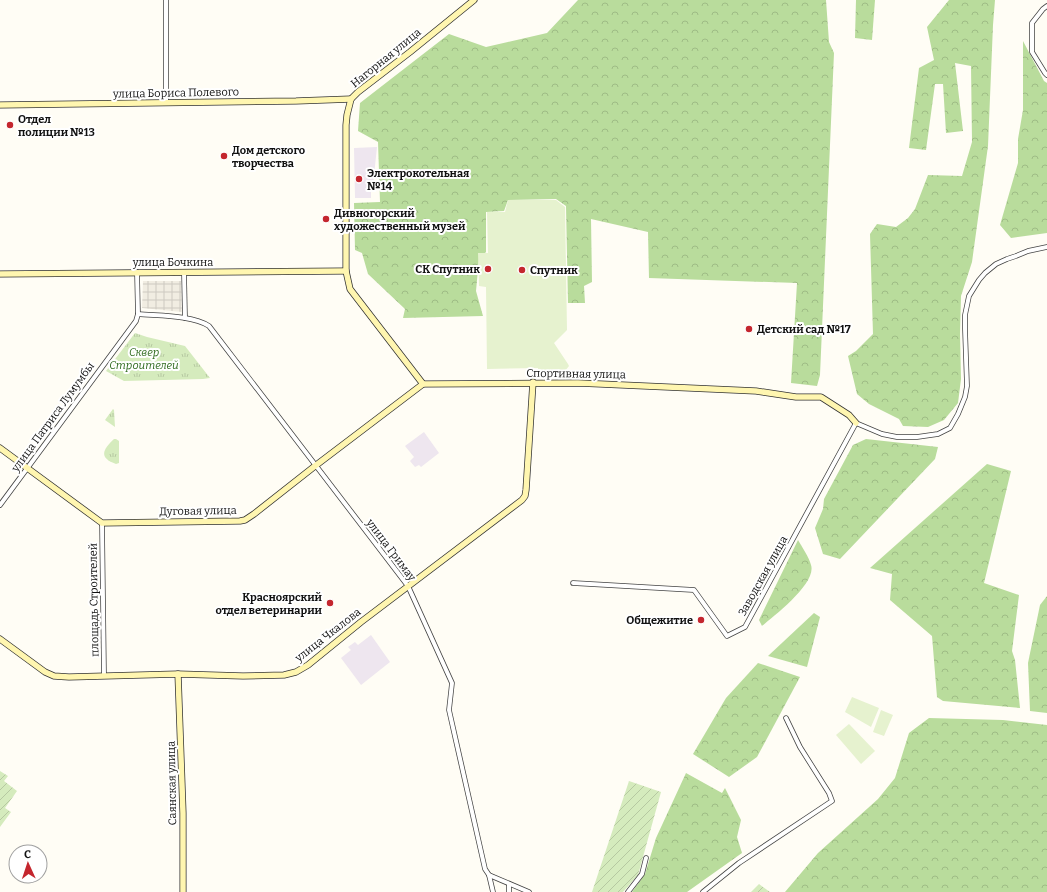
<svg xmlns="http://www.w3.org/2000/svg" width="1047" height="892" font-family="Bitter,serif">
<defs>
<pattern id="grass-tufts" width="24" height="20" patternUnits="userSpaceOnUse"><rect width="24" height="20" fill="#d5ebbd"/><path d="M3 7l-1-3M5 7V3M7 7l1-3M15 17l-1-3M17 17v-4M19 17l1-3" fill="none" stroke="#b6c8a1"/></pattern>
<pattern id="forest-crowns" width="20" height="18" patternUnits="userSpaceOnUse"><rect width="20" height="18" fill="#b9dc9c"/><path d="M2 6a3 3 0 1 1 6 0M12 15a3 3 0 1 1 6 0" fill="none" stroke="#9ebc85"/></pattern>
<pattern id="garden-furrows" width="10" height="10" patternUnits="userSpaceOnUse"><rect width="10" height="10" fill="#d5ebbd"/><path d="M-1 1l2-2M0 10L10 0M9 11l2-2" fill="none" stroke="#b6c8a1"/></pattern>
<pattern id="plaza-grid" width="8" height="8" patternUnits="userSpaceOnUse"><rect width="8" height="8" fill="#f1ede2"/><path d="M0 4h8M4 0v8" fill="none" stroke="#cecac1"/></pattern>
</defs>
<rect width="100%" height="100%" fill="#fffdf5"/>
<g fill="#eee6ef">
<polygon points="377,147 373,185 371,186 371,198 355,198 354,148"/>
<polygon points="424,432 439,453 421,467 419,465 415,467 410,461 414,457 405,446"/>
<polygon points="371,635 390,662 361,685 341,658 351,650 348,647 355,642 358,645"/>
</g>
<g fill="url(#grass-tufts)">
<polygon points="135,333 147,337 185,346 210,378 203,379 124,381 106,371"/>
<polygon points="113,409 114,410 115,427 105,420"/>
<path d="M114,439H116L119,441V463L116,464C99,458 102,450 114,439Z"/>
</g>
<g fill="url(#forest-crowns)">
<polygon points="578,0 826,0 829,42 834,53 820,375 817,386 791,383 797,283 649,278 648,232 591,219 592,282 584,286 585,303 568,303 566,206 556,199 508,200 504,211 486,212 486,252 479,259 476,291 483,316 403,318 405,309 368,274 362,253 355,250 354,203 380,202 378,142 358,131 360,103 449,34 486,47 547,33"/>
<polygon points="856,0 875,0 872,40 855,38"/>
<polygon points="949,0 995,0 993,25 988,146 972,262 961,296 960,334 961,379 958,403 944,420 928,427 903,426 899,419 869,404 857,394 848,356 856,351 873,334 870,234 877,224 896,227 908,218 915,209 928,175 962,176 972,142 971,66 955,63 963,131 946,133 943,84 935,84 926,150 909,148 919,68 934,60 927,27"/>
<polygon points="1023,41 1044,81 1047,83 1047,233 1011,238 1000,225 1018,163 1018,139 1023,110"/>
<polygon points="866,439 938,447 935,459 840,559 823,554 815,528 823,509 824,499 853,445"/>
<polygon points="987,464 1011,471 984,583 1019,595 1012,651 1015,660 1020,708 943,701 937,697 932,636 890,600 892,574 870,568"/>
<path d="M798,540C802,547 809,557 811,565C817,583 775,615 762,626L759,620Z"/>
<polygon points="1047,596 1047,713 1030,711 1028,663 1040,605"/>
<polygon points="814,613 820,617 807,667 768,656"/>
<polygon points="758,663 800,677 757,757 729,777 693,754 726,698"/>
<polygon points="929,718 1003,720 1047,725 1047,892 785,892 818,853 878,799 895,778 909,733"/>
<polygon points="686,773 722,793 725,788 741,820 737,837 742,853 687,892 632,892 645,874 656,838"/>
</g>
<g fill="url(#garden-furrows)">
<polygon points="0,771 8,776 4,781 17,791 5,808 11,812 0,827"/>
<polygon points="629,781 661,792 638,875 623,892 592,892"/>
<polygon points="759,884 770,892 751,892"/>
</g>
<g fill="#e6f2cf">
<polygon points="508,200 556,200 565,207 567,330 554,343 568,364 569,366 565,371 538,373 538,368 487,369 486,287 479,286 478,253 488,253 487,212 505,212"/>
<polygon points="852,697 879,708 871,727 845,712"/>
<polygon points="881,710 893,715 884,736 873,732"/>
<polygon points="849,724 875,751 861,764 836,735"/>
</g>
<polygon fill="url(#plaza-grid)" points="143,281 181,281 182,312 142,308"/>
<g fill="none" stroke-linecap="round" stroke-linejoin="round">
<defs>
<g id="street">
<polyline points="1047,6 1043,9 1032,23 1032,52 1045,73 1047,75"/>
<polyline points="166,103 166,0"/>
<polyline points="184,272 185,318"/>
<path d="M138,314C158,316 192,315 209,326L408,586L452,683L449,710L485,869L489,875L493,892"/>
<polyline points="0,505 136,321 138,314 137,272"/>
<polyline points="102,523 104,676"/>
<polyline points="573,583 694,590 727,636 745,627 856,423 882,434 897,437 917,437 938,434 950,428 958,414 965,397 967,386 965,329 965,315 969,296 979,280 985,273 996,264 1007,259 1016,256 1028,251 1047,247"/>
<polyline points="489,875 529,892"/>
<polyline points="509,884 509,892"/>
<polyline points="628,892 642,874 646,858"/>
<polyline points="703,892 739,863 832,801 829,793 800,747 786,718"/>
</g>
<g id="secondary">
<polyline points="474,0 410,52 358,92 351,99 347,115 346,125 346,271 350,289 423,384 578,383 756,391 796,397 821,397 849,415 856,423"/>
<polyline points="0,105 296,101 351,99"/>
<polyline points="0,274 346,271"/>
<polyline points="0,448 102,523 240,521 245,520 254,514 315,466 423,384"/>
<polyline points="0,639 45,672 54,676 69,677 178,674 243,676 284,675 296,672 308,665 361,622 522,500 525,496 526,490 533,382"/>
<polyline points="178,674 183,813 183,892"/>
</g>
</defs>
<use href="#street" stroke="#444" stroke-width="5.5"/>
<use href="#secondary" stroke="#333" stroke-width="7"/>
<use href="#street" stroke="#fff" stroke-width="4"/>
<use href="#secondary" stroke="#fff6b0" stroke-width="5.5"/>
</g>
<g fill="#c4262e" stroke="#fff" stroke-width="1.5">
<circle cx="10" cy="125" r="4"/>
<circle cx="224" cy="156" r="4"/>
<circle cx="359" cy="179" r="4"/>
<circle cx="326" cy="219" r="4"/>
<circle cx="488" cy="269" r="4"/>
<circle cx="522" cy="270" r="4"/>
<circle cx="749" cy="329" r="4"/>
<circle cx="330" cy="603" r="4"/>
<circle cx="701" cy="620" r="4"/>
</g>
<g text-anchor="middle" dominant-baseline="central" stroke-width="4" stroke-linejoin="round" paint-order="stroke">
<g font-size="11" fill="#111" stroke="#fff">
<text transform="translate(386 58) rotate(-39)">Нагорная улица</text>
<text transform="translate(176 93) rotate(-1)">улица Бориса Полевого</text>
<text x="173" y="262">улица Бочкина</text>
<text transform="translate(576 374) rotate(1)">Спортивная улица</text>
<text transform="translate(53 417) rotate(-54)">улица Патриса Лумумбы</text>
<text transform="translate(198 511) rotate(-1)">Дуговая улица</text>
<text transform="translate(391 550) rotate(53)">улица Гримау</text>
<text transform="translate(763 576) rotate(-61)">Заводская улица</text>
<text transform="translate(94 600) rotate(-91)">площадь Строителей</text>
<text transform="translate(328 635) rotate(-38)">улица Чкалова</text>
<text transform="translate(172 783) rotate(-91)">Саянская улица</text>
</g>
<g font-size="11" font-weight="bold" fill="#111" stroke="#fff" text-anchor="start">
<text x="18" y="119">Отдел<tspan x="18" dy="13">полиции №13</tspan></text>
<text x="232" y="150">Дом детского<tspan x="232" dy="13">творчества</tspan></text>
<text x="367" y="173">Электрокотельная<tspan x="367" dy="13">№14</tspan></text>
<text x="334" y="213">Дивногорский<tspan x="334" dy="13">художественный музей</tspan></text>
<text x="480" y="269" text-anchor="end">СК Спутник</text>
<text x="530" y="270">Спутник</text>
<text x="757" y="329">Детский сад №17</text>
<text x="322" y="597" text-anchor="end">Красноярский<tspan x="322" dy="13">отдел ветеринарии</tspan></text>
<text x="693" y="620" text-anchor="end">Общежитие</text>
</g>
<g font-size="11" font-style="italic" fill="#2f6b1f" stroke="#fff">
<text x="144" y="352">Сквер<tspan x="144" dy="13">Строителей</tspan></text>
</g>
</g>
<g transform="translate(28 864) rotate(357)"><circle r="19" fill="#ffffff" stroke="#a0a0a0"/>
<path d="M0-3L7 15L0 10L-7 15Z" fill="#c4262e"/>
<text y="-6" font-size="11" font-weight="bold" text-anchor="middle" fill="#111111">С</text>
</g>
</svg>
